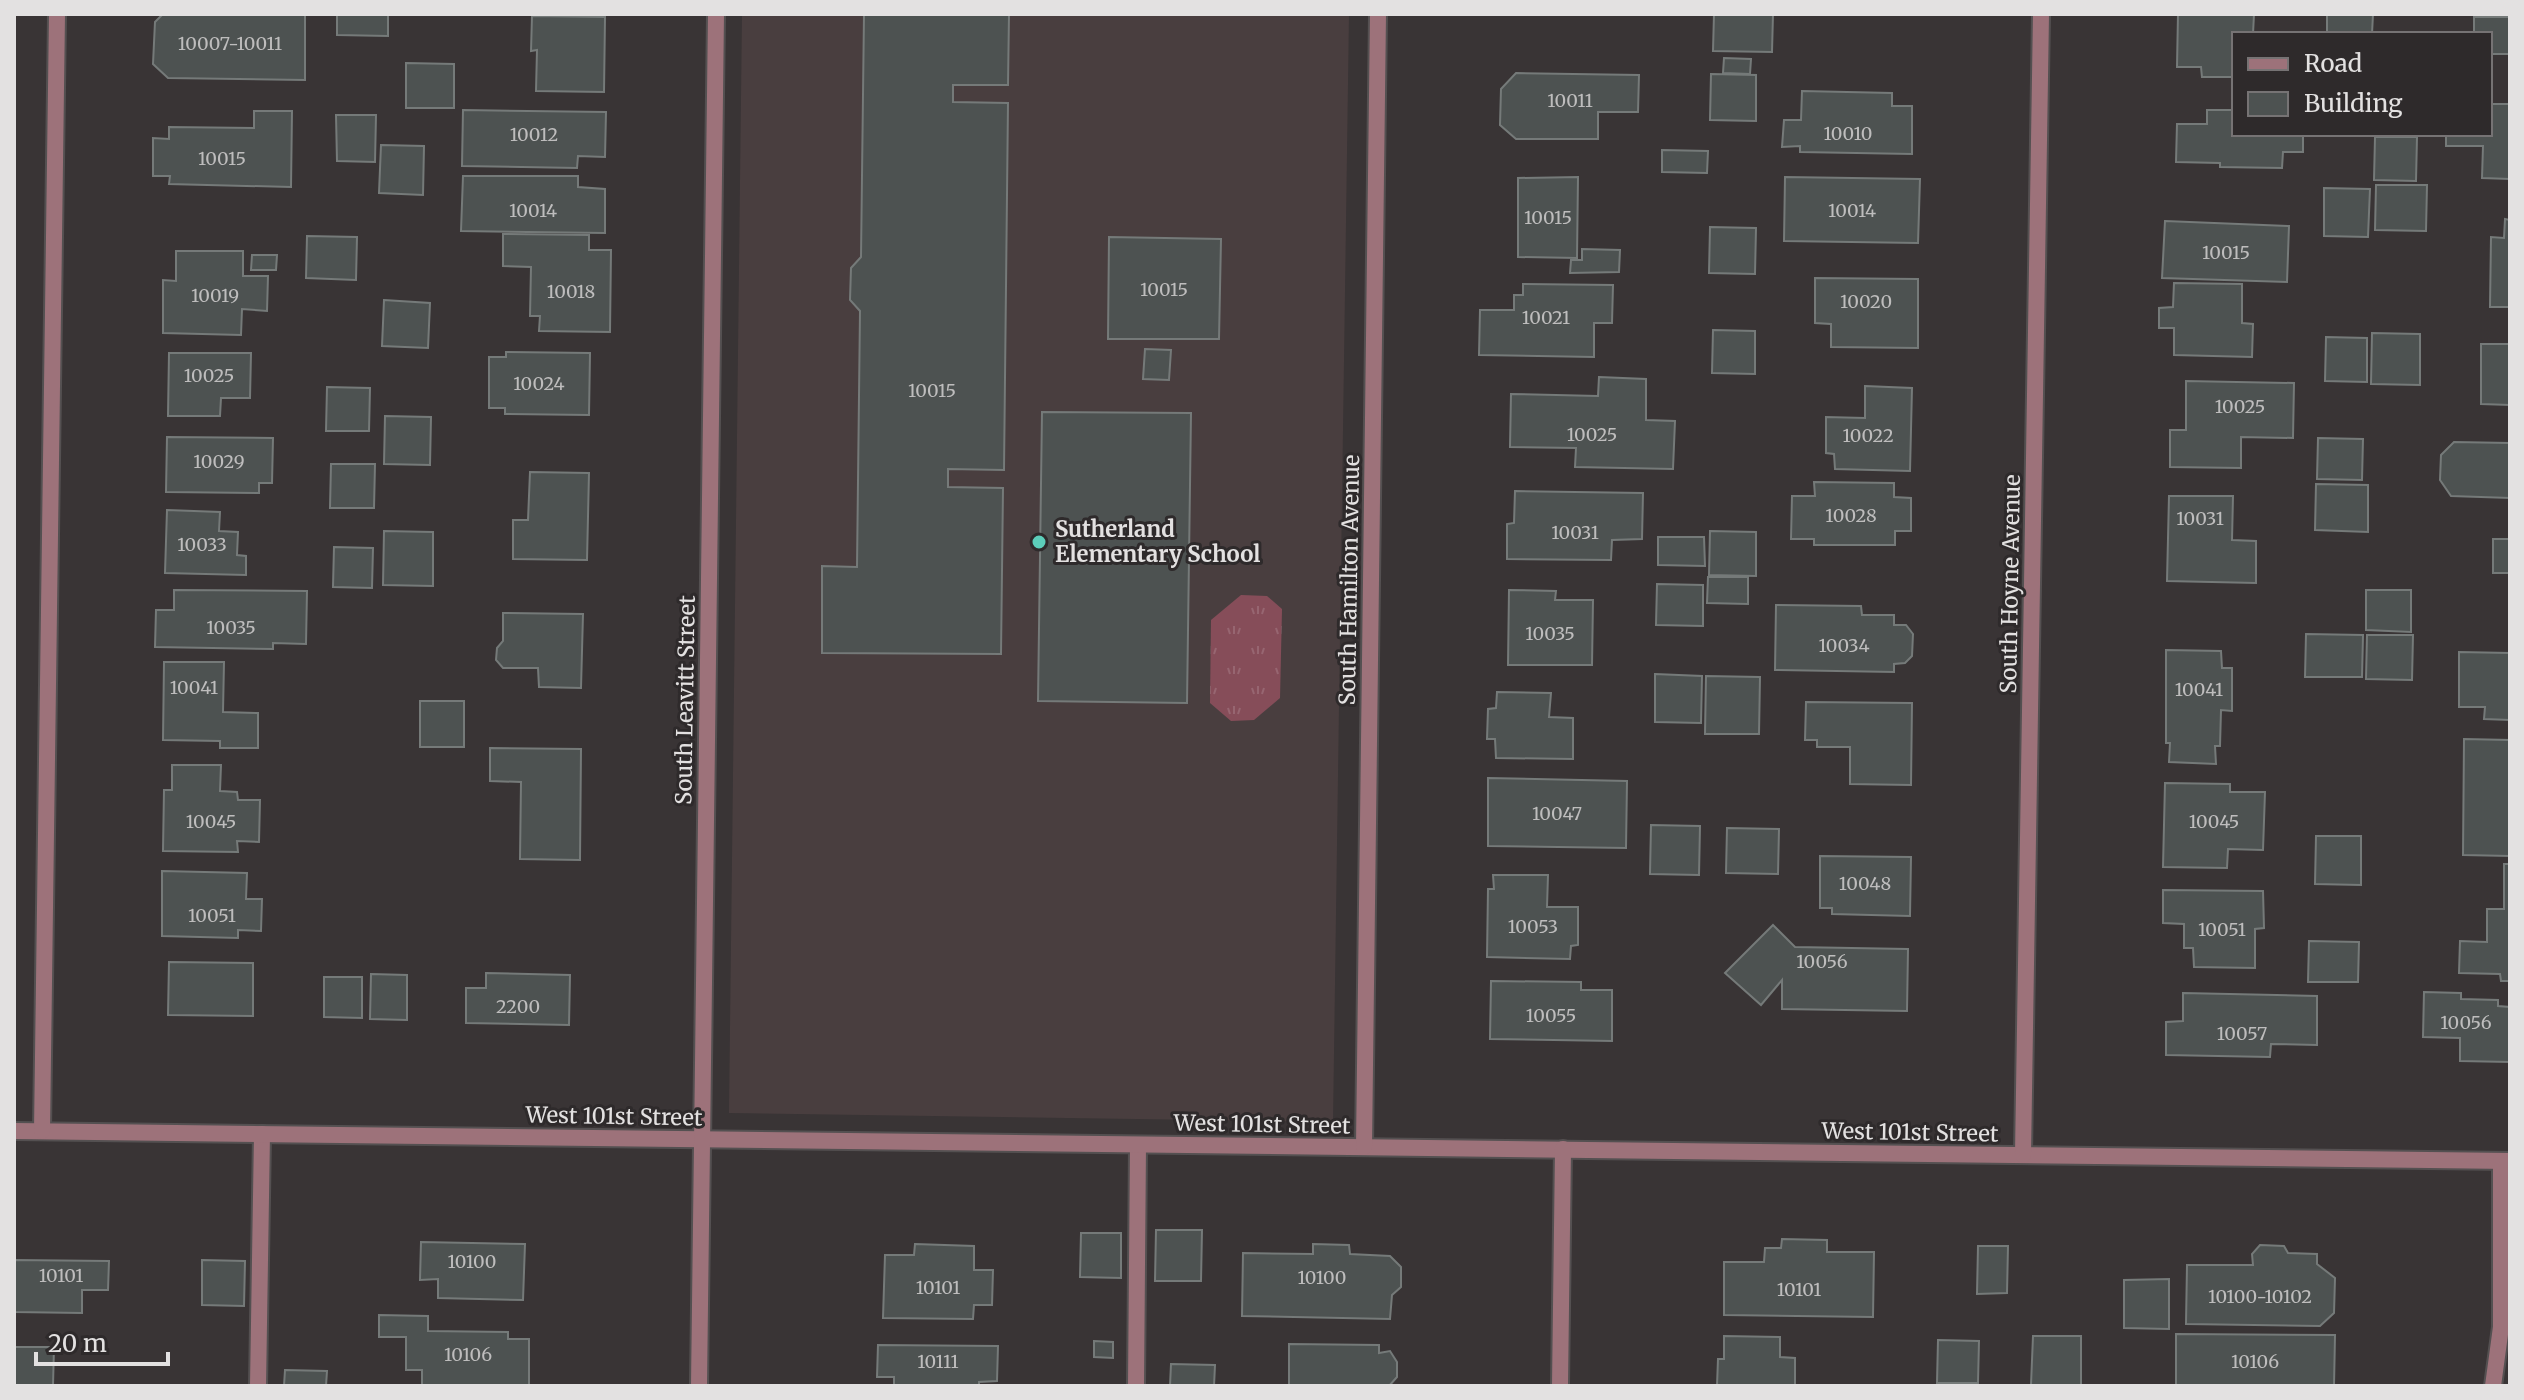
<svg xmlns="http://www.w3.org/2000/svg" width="2524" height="1400" font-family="Merriweather,serif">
<defs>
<pattern id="park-tufts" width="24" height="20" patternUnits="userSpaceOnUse" patternTransform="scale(2)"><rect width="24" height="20" fill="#864d59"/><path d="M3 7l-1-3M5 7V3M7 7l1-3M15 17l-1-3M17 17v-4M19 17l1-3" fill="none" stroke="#976671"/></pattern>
</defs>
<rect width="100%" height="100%" fill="#393435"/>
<polygon fill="#493e3f" points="742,14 1349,14 1333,1122 729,1113"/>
<polygon fill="url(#park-tufts)" points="1241,595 1267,596 1282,609 1280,698 1254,720 1231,721 1210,703 1211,620"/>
<g fill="#4d5251" stroke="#757a79" stroke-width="2">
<polygon points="163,14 305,14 305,80 168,78 153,64 155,22"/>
<polygon points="337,14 388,14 388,36 337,35"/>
<polygon points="864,14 1009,14 1008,85 953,85 953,102 1008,103 1004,470 948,469 948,487 1003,488 1001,654 822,653 822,566 857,567 860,311 850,300 851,268 861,257"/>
<polygon points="1714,14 1773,14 1772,52 1713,51"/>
<polygon points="2178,14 2254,14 2253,34 2234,34 2234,77 2202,77 2201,67 2177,67"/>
<polygon points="2327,14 2373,14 2372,34 2327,34"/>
<polygon points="532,16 605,17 604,92 536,91 537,50 531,51"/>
<polygon points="2474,17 2510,17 2510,54 2490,54 2490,34 2474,34"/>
<polygon points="1724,58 1751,59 1750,74 1723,73"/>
<polygon points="406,63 454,64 454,108 406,108"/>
<polygon points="1516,73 1639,75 1638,112 1598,112 1598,139 1516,139 1500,125 1501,89"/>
<polygon points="1711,74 1756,75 1756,121 1710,120"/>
<polygon points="1802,91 1892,93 1892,106 1912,106 1912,154 1800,152 1800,146 1782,147 1784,120 1801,120"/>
<polygon points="2490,104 2510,104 2510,179 2482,178 2483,146 2446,146 2446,134 2490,134"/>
<polygon points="463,110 606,112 605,157 578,156 577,168 462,166"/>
<polygon points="2207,110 2234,110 2234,134 2303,134 2303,152 2283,152 2282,168 2220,167 2220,163 2176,162 2177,124 2207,124"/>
<polygon points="254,111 292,111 291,187 169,184 170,176 153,176 153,138 169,139 169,127 254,128"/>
<polygon points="336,115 376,115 375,162 337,161"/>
<polygon points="2375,137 2417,137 2416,181 2374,180"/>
<polygon points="381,145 424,146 423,195 379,193"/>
<polygon points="1662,150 1708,151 1707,173 1662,172"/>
<polygon points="463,176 578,176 578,187 605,189 605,233 461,231"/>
<polygon points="1578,177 1577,258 1518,257 1518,178"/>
<polygon points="1785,177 1920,179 1918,243 1784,241"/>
<polygon points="2376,185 2427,185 2426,231 2375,230"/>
<polygon points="2324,188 2370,189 2368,237 2324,236"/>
<polygon points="2505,219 2510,220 2510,307 2490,307 2491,237 2504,238"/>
<polygon points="2165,221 2289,226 2287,282 2162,278"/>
<polygon points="1710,227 1756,228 1755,274 1709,273"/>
<polygon points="503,234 589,235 589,250 611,250 610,332 539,331 540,316 530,316 531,267 503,266"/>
<polygon points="307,236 357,237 356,280 306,278"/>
<polygon points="1109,237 1221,239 1219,339 1108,339"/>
<polygon points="1582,249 1620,250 1619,272 1570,273 1571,260 1582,260"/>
<polygon points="176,251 243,251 243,276 268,276 267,311 242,309 241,335 163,333 163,280 176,281"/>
<polygon points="252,255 277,255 276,270 251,270"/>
<polygon points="1815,278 1918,279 1918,348 1831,347 1831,324 1815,323"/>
<polygon points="2174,283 2242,284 2242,323 2253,324 2252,357 2174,355 2174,328 2159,328 2159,308 2173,307"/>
<polygon points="1523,284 1613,285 1612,323 1594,323 1594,357 1479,355 1480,310 1514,310 1514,295 1523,295"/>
<polygon points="384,300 430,303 428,348 382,346"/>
<polygon points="1713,330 1755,331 1755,374 1712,373"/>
<polygon points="2372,333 2420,334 2420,385 2371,384"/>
<polygon points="2326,337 2367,338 2367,382 2325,381"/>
<polygon points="2481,344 2510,344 2510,405 2481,404"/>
<polygon points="1145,349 1171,350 1169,380 1143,379"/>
<polygon points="506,352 590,353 589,415 505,414 505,408 489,408 489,357 506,357"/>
<polygon points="169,353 251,353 250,398 221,398 220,416 168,416"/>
<polygon points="1599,377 1646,379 1646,420 1675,421 1673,469 1575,467 1576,448 1510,447 1511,394 1598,396"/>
<polygon points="2186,381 2294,383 2293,438 2241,437 2241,468 2170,467 2170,430 2186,430"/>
<polygon points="1865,386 1912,388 1910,471 1835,469 1834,454 1826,453 1826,417 1865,418"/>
<polygon points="327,387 370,388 369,431 326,431"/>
<polygon points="1042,412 1191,413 1187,703 1038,701"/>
<polygon points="385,416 431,417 430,465 384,464"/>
<polygon points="167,437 273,438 272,483 259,483 259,493 166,492"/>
<polygon points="2318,438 2363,439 2362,480 2317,479"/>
<polygon points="2454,442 2510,443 2510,498 2451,496 2440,480 2441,455"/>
<polygon points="331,464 375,464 374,508 330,508"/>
<polygon points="530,472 589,473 587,560 513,559 513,520 528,520"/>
<polygon points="1814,482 1894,483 1894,497 1911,498 1911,531 1895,531 1895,545 1814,545 1814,539 1791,539 1792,496 1815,496"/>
<polygon points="2316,484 2368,485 2368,532 2315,530"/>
<polygon points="1515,491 1643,493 1642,539 1612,540 1611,560 1507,559 1507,524 1514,523"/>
<polygon points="2169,496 2233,496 2232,540 2256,541 2256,583 2167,581"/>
<polygon points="167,510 220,512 219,531 238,532 237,555 246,556 246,575 165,573"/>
<polygon points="384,531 433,532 433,586 383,585"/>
<polygon points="1710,531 1756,532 1756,576 1709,575"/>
<polygon points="1658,537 1704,537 1705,566 1658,565"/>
<rect x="2493" y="539" width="17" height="34"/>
<polygon points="334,547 373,548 372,588 333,587"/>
<polygon points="1708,577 1748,577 1748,604 1707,603"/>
<polygon points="1657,584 1703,585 1703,626 1656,625"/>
<polygon points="174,590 307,591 306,644 273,643 273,649 155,647 156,610 174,610"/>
<polygon points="1509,590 1556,591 1555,600 1593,600 1592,665 1508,665"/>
<polygon points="2366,590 2411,590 2411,632 2366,630"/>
<polygon points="1776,605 1861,606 1862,615 1894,615 1894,625 1906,625 1913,634 1912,656 1905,663 1894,664 1894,672 1775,670"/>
<polygon points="503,613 583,614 581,688 539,687 538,668 503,668 496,660 497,648 503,641"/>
<polygon points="2306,634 2363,635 2362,677 2305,677"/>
<polygon points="2367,635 2413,635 2412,680 2366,679"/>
<polygon points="2166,650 2221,651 2222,668 2232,668 2232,711 2221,710 2220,746 2215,746 2216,764 2169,762 2170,743 2166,743"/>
<polygon points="2459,652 2510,653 2510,720 2484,719 2485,707 2459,707"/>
<polygon points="164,662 224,662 223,712 258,713 258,748 220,748 220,741 163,740"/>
<polygon points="1655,674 1702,676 1701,723 1655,722"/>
<polygon points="1706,676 1760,677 1759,734 1705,734"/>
<polygon points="1497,692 1551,693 1549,717 1573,718 1573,759 1496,758 1495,739 1487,739 1488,709 1496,708"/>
<rect x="420" y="701" width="44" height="46"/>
<polygon points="1806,702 1912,703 1911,785 1850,784 1850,747 1817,747 1817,740 1805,740"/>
<polygon points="2464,739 2510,740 2510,856 2463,855"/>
<polygon points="490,748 581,749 580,860 520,859 521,782 490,781"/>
<polygon points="172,765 221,765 220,791 237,792 238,800 260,800 259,842 237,841 238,852 163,851 164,790 172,790"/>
<polygon points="1488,778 1627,781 1626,848 1488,846"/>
<polygon points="2165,783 2230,784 2230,792 2265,792 2263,850 2228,849 2227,868 2163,867"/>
<polygon points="1651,825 1700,826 1699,875 1650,874"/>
<polygon points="1727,828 1779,829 1778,874 1726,873"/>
<polygon points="2316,836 2361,836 2361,885 2315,884"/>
<polygon points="1820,856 1911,857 1910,916 1832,914 1832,908 1820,908"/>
<polygon points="2504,864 2510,864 2510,981 2501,981 2500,974 2459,973 2460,941 2487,942 2487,909 2504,909"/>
<polygon points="162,871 247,873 246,899 262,899 261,931 238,930 238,938 162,936"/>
<polygon points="1493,875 1548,875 1547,907 1578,907 1578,945 1571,946 1570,959 1487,957 1488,889 1494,889"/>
<polygon points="2163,890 2263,891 2264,928 2255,929 2255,968 2194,967 2193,948 2184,948 2184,924 2163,923"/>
<polygon points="1773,925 1795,947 1908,949 1907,1011 1782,1009 1782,980 1761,1005 1725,973"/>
<polygon points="2309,941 2359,942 2358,982 2308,982"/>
<polygon points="169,962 253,963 253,1016 168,1015"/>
<polygon points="486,973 570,975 569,1025 466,1023 466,988 486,988"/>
<polygon points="371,974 407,975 407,1020 370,1019"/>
<polygon points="324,977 362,977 362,1018 324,1017"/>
<polygon points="1491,981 1581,982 1581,990 1612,990 1612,1041 1490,1039"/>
<polygon points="2424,992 2461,993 2461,999 2498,1000 2498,1006 2510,1007 2510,1062 2460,1061 2460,1038 2423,1037"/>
<polygon points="2183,993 2317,996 2317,1045 2271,1044 2270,1057 2166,1055 2166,1022 2183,1021"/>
<polygon points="1156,1230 1202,1230 1201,1281 1155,1281"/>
<polygon points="1081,1233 1121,1233 1121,1278 1080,1277"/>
<polygon points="1782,1239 1827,1240 1827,1252 1874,1252 1873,1317 1724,1315 1724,1262 1764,1262 1765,1248 1781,1248"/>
<polygon points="421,1242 525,1244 523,1300 438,1298 438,1279 420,1280"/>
<polygon points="915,1244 974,1246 974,1270 993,1270 992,1305 974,1305 973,1319 883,1318 885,1255 914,1255"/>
<polygon points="1313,1244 1349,1245 1350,1254 1390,1256 1401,1267 1401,1287 1392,1295 1390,1319 1242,1316 1243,1253 1313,1254"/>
<polygon points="2260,1245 2284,1246 2288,1253 2317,1254 2317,1264 2335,1278 2334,1313 2320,1326 2186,1324 2187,1265 2253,1265 2252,1254"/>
<polygon points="1978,1246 2008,1246 2007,1293 1977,1294"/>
<polygon points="14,1260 109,1261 108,1290 82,1290 82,1313 14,1312"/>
<polygon points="202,1260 245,1261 244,1306 202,1305"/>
<polygon points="2169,1279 2169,1329 2124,1328 2124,1280"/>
<polygon points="379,1315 428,1316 428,1331 508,1332 508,1339 529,1339 529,1386 422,1386 422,1370 406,1370 406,1337 379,1337"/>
<polygon points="2176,1334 2335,1335 2334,1386 2176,1386"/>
<polygon points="1724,1336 1780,1337 1780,1357 1795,1358 1795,1386 1717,1386 1718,1359 1724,1359"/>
<polygon points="2033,1336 2081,1336 2081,1385 2031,1385"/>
<polygon points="1938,1340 1979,1341 1978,1383 1937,1383"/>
<polygon points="1094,1341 1113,1342 1113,1358 1094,1357"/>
<polygon points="1289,1344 1379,1345 1379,1353 1390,1351 1397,1362 1397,1377 1389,1386 1289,1385"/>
<polygon points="878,1345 998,1346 997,1381 979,1382 979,1386 894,1386 894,1377 877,1377"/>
<polygon points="14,1347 54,1347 53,1386 14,1386"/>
<polygon points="1171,1364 1215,1365 1214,1386 1170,1386"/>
<polygon points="285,1370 327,1371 326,1386 284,1386"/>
</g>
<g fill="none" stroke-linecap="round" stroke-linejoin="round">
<defs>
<g id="service">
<polyline points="258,1386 262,1134"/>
<polyline points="1136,1386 1138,1145"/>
</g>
<g id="minor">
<polyline points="14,1131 2510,1161"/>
<polyline points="42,1131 57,14"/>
<polyline points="1364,1147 1378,14"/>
<polyline points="2023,1155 2041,14"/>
<polyline points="699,1386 716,14"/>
<polyline points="1560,1386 1563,1149"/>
<polyline points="2493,1386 2501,1327 2501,1161"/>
</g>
</defs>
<use href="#service" stroke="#545051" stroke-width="20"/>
<use href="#minor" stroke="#545051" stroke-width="20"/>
<use href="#service" stroke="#9d727a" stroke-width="16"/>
<use href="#minor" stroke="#9d727a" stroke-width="16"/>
</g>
<circle fill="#5cceba" stroke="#2e2a2b" stroke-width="3" cx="1039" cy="542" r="8"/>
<g text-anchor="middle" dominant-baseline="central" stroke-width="6" stroke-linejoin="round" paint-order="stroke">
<g font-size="18" fill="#bebdbd">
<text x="230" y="43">10007-10011</text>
<text x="1570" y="100">10011</text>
<text x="1848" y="133">10010</text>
<text x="534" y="134">10012</text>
<text x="222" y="158">10015</text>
<text x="533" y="210">10014</text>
<text x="1852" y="210">10014</text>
<text x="1548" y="217">10015</text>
<text x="2226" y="252">10015</text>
<text x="1164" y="289">10015</text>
<text x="571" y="291">10018</text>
<text x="215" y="295">10019</text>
<text x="1866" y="301">10020</text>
<text x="1546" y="317">10021</text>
<text x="209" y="375">10025</text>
<text x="539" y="383">10024</text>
<text x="932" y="390">10015</text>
<text x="2240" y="406">10025</text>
<text x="1592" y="434">10025</text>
<text x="1868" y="435">10022</text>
<text x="219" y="461">10029</text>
<text x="1851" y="515">10028</text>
<text x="2200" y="518">10031</text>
<text x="1575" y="532">10031</text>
<text x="202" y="544">10033</text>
<text x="231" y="627">10035</text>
<text x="1550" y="633">10035</text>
<text x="1844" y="645">10034</text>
<text x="194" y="687">10041</text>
<text x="2199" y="689">10041</text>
<text x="1557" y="813">10047</text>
<text x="211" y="821">10045</text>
<text x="2214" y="821">10045</text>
<text x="1865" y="883">10048</text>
<text x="212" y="915">10051</text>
<text x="1533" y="926">10053</text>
<text x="2222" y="929">10051</text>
<text x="1822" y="961">10056</text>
<text x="518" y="1006">2200</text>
<text x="1551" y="1015">10055</text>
<text x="2466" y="1022">10056</text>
<text x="2242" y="1033">10057</text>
<text x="472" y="1261">10100</text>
<text x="61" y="1275">10101</text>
<text x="1322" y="1277">10100</text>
<text x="938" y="1287">10101</text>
<text x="1799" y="1289">10101</text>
<text x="2260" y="1296">10100-10102</text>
<text x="468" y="1354">10106</text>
<text x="938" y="1361">10111</text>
<text x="2255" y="1361">10106</text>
</g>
<g font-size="22" font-weight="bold" fill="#e3e1e1" stroke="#2e2a2b" text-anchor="start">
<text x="1055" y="529">Sutherland<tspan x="1055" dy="25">Elementary School</tspan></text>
</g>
<g font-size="22" fill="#e3e1e1" stroke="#2e2a2b">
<text transform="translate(1349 580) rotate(-89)">South Hamilton Avenue</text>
<text transform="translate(2010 584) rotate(-89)">South Hoyne Avenue</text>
<text transform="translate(685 700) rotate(-89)">South Leavitt Street</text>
<text transform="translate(614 1116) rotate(1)">West 101st Street</text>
<text transform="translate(1262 1124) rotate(1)">West 101st Street</text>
<text transform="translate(1910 1132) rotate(1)">West 101st Street</text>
</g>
</g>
<rect width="2524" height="1400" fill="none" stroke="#e3e1e1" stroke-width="32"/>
<rect x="2232" y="32" width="260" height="104" fill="#2e2a2b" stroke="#767374" stroke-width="2"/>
<rect x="2248" y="58" width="40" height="12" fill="#9d727a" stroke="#767374" stroke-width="2"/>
<text x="2304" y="72" font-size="24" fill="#e3e1e1">Road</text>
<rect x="2248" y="92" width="40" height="24" fill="#4d5251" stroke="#767374" stroke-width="2"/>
<text x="2304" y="112" font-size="24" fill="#e3e1e1">Building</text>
<path d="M36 1352v12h132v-12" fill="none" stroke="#e3e1e1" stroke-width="4"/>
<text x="48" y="1352" font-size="24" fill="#e3e1e1" stroke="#2e2a2b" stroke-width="6" paint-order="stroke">20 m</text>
</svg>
